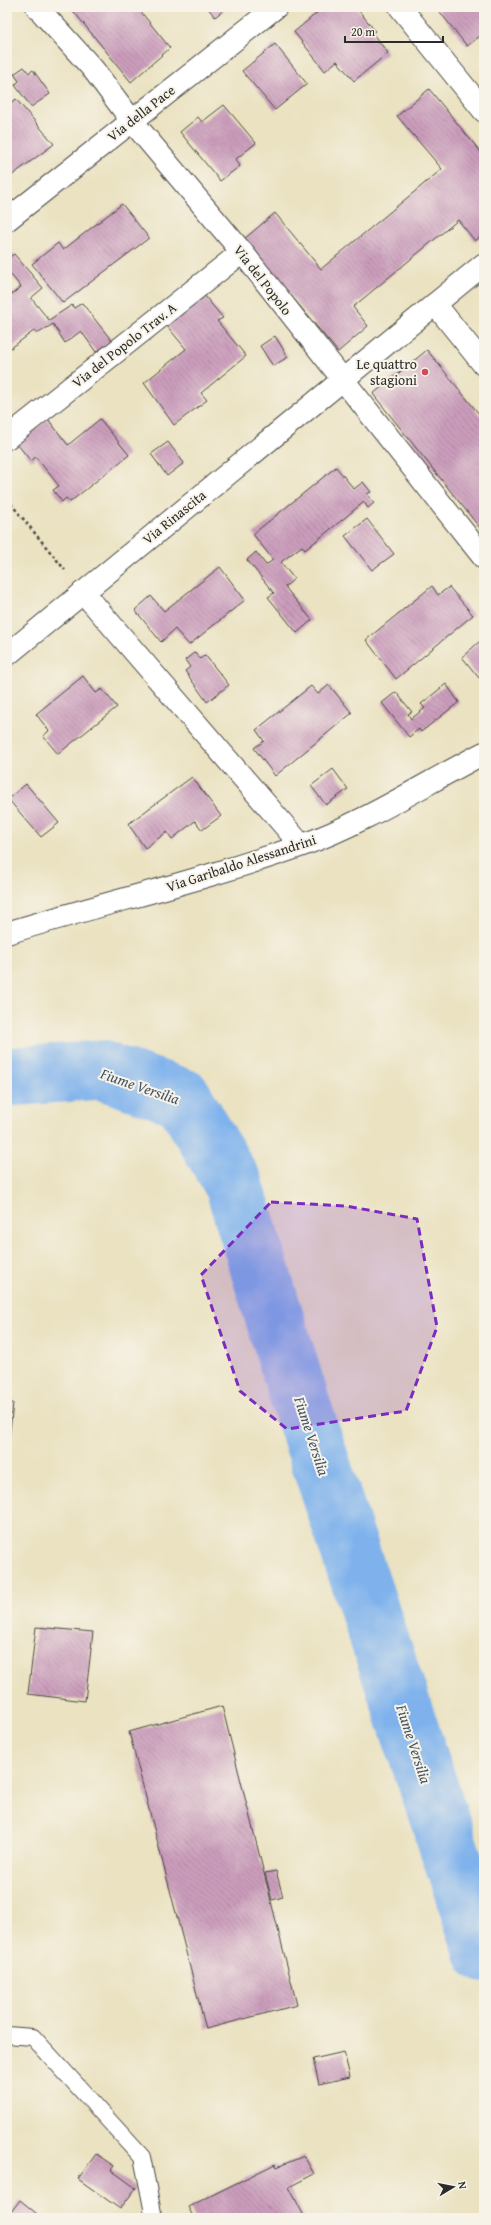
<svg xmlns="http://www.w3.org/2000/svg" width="491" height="2225" font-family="'Gentium Book Plus',serif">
<defs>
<pattern id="building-back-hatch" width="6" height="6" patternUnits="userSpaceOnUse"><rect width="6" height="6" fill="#cb9dbc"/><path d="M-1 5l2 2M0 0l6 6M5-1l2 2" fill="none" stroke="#a58099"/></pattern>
</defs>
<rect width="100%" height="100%" fill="#f7f3e8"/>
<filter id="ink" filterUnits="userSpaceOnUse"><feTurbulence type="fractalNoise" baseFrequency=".025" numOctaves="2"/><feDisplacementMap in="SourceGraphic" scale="8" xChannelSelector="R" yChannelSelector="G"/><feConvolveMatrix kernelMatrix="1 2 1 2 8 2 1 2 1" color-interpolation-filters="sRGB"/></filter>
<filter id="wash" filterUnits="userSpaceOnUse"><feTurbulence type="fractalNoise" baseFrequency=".012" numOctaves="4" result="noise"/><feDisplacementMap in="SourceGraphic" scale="16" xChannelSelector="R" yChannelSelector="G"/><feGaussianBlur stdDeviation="0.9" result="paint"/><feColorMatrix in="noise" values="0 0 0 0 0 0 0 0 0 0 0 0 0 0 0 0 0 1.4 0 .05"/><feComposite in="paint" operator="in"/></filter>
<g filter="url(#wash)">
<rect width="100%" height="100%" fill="#eae2c1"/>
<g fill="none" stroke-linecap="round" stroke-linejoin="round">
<polyline stroke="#7fb2ec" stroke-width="59" points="7,1077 101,1070 183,1098 234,1185 299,1398 484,1953"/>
</g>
<g id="blocks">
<g fill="url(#building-back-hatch)">
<polygon points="70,7 137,7 170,48 131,82"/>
<polygon points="207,7 228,7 215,17"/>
<polygon points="324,7 356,7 375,31 372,33 388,53 354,81 337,61 325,71 294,32"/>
<polygon points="436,7 484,7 484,33 467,46"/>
<polygon points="275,44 307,84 275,110 242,71"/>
<polygon points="24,67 29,73 33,70 50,94 31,107 15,85 19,81 14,74"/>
<polygon points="429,89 484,156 484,234 475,241 458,220 353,307 368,326 338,352 244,239 275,213 321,269 442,169 397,116"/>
<polygon points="16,99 54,144 11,176 7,170 7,106"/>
<polygon points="224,105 256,143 236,159 240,166 220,181 180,132 198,117 202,122"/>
<polygon points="122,204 149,238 63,303 32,264 58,243 63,250"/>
<polygon points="14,254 43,288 31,298 49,320 72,305 74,308 82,303 112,341 96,352 81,331 65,343 53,324 37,334 35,330 7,351 7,298 21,287 7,270 7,259"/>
<polygon points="204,295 223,318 217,321 246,356 201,393 207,400 174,425 144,383 186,349 167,326"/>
<polygon points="275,336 288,357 273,366 260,346"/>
<polygon points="427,350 484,420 484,533 373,394"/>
<polygon points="7,411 12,417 7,422"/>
<polygon points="48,419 68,445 100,419 129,455 70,502 66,498 62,502 53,490 59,486 36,457 31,461 17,444"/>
<polygon points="168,442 184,463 167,476 151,454"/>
<polygon points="336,467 354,489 363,482 371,492 367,494 374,503 368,508 364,502 305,550 302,546 281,562 294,579 285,587 312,620 297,633 268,597 274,593 247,560 256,552 266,565 273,560 253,534"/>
<polygon points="367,519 394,554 372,570 345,536"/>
<polygon points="220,567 245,600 189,645 175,629 161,642 135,610 151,596 164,611"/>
<polygon points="432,586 438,595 449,587 473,615 396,679 366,640"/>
<polygon points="484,640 484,680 481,676 479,678 462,657 479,642"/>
<polygon points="195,652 200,659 205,655 229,685 207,702 185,671 190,667 185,660"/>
<polygon points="83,676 96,693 102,689 117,707 58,754 43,736 49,731 36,714"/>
<polygon points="446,684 459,702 421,732 419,729 409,737 382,703 396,692 412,712 408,714 411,719 425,708 421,704"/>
<polygon points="329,685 352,713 275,776 254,748 264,741 256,730 311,686 318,694"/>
<polygon points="333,769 348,789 326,805 311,786"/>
<polygon points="192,777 221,816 202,830 195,821 172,839 167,832 145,848 128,824"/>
<polygon points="26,784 59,823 41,837 8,799"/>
<polygon points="7,1403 13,1403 8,1450 7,1450"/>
<polygon points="36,1627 93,1632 85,1701 28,1694"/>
<polygon points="222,1706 297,2005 206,2029 129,1732"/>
<polygon points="276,1871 283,1897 272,1900 265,1873"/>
<polygon points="344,2052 350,2077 319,2084 313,2059"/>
<polygon points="96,2154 114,2166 111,2170 136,2188 120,2209 78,2179"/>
<polygon points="304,2156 314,2174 289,2187 305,2218 194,2218 188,2207 275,2164 277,2167"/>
<polygon points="20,2200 42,2218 9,2218 7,2217"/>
</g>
</g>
</g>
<g filter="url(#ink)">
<use href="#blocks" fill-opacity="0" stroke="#484642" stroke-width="1"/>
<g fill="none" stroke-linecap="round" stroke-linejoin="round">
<defs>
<polyline id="service" points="7,2035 33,2037 142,2157 154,2218"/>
<g id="minor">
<polyline points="37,7 93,69 132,121 242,252 484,558"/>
<polyline points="400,7 484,111"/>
<polyline points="7,220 276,7"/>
<polyline points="435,304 484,365"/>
<polyline points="7,438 242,252"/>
<polyline points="83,592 301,845"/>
<polyline points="7,655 484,264"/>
<path d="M7,933C104,903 204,880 300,846C365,823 424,784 484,753"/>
</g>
</defs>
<use href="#service" stroke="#484642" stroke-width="18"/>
<use href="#minor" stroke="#484642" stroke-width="24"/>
<polyline stroke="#484642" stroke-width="2.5" stroke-dasharray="3 3" stroke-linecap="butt" points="7,499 65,570"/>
<use href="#service" stroke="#fff" stroke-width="16"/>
<use href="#minor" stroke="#fff" stroke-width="22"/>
</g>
</g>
<path fill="#7b2cbf" fill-opacity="0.2" stroke="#7b2cbf" stroke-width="3" stroke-dasharray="8 5" stroke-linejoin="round" d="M271,1202L346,1206L417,1219L437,1327L406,1411L287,1429L240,1391L201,1275Z"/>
<circle fill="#d1495b" stroke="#f7f3e8" stroke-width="1.5" cx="425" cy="372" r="4"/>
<g text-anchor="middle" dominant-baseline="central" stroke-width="4" stroke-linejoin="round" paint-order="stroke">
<g font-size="14" fill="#2b2b2b" stroke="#f7f3e8">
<text transform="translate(141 113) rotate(-38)">Via della Pace</text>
<text transform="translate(263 280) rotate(52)">Via del Popolo</text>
<text transform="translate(124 345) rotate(-38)">Via del Popolo Trav. A</text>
<text transform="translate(174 517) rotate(-39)">Via Rinascita</text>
<text transform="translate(241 863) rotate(-18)">Via Garibaldo Alessandrini</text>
</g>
<g font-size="14" fill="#2b2b2b" stroke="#f7f3e8" text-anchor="end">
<text x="417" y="364">Le quattro<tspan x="417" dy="16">stagioni</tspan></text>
</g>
<g font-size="15" font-style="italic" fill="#445465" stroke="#f7f3e8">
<text transform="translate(140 1086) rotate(19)">Fiume Versilia</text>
<text transform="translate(312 1436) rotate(72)">Fiume Versilia</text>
<text transform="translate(414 1744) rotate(72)">Fiume Versilia</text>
</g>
</g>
<rect width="491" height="2225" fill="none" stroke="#f7f3e8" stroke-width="24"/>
<g transform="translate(453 2187) rotate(80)" stroke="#f7f3e8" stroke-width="3" paint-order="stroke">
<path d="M0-3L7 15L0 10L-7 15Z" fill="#2b2b2b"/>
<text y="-6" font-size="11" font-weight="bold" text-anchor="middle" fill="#2b2b2b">N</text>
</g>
<path d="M345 36v6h98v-6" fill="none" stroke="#2b2b2b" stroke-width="2"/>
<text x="351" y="36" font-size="12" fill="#2b2b2b" stroke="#f7f3e8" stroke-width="3" paint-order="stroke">20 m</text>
</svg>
